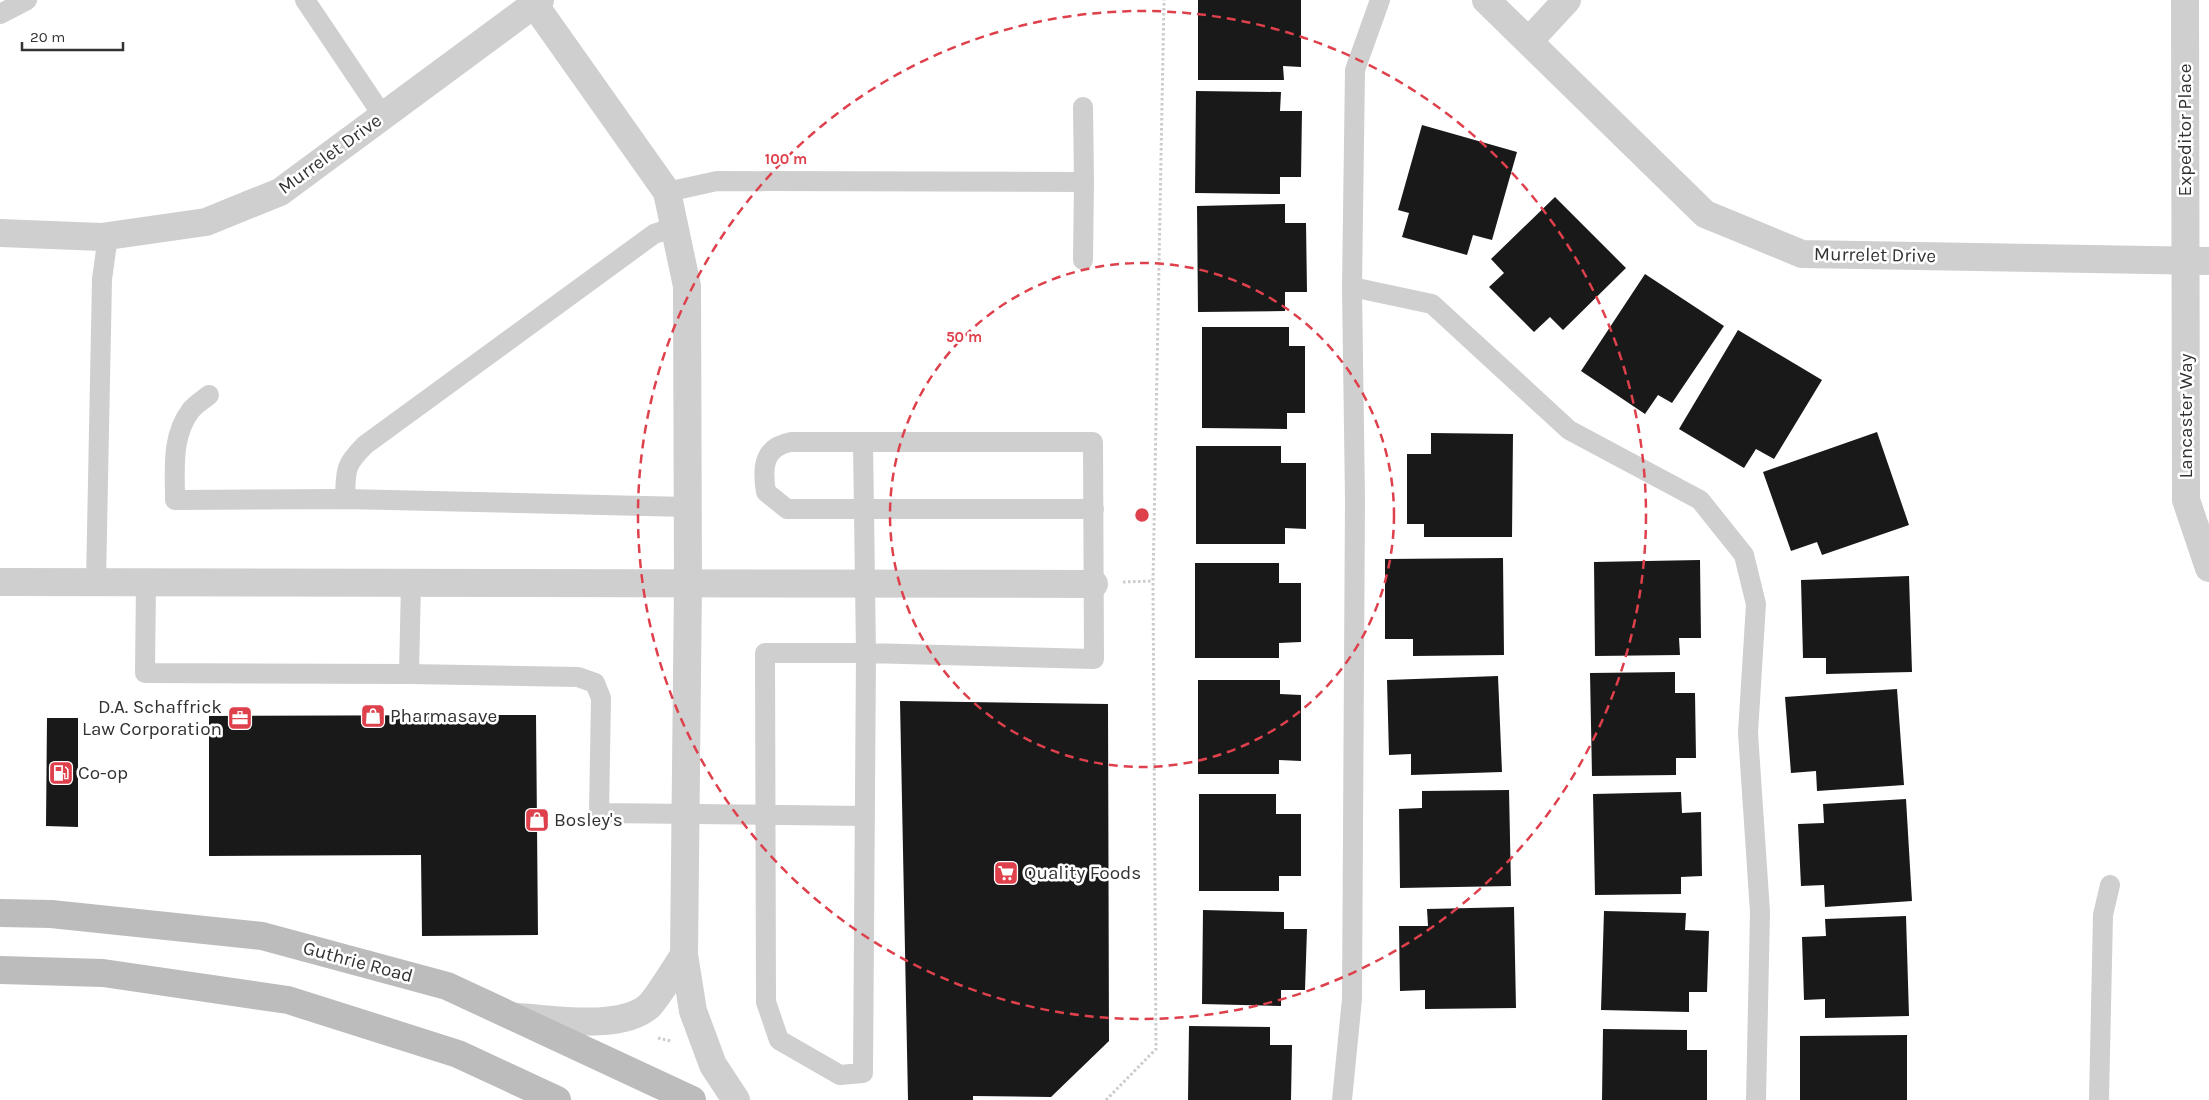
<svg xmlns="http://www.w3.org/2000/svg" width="2209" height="1100" font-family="Karla,sans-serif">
<rect width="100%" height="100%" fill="#fff"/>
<g fill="#191919">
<polygon points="1198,0 1301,0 1301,67 1283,66 1284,80 1198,80"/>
<polygon points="1196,91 1281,92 1280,111 1302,111 1301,177 1280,177 1280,194 1195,193"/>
<polygon points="1422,125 1517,152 1492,240 1473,235 1467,255 1402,237 1409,213 1398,210"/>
<polygon points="1555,197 1626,268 1563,330 1550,317 1534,332 1489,287 1504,273 1491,259"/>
<polygon points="1285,204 1285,223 1306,223 1307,292 1285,292 1285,311 1198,312 1197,206"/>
<polygon points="1645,274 1724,326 1672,403 1658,395 1645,414 1581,371"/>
<polygon points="1202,327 1289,327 1289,346 1305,346 1305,413 1287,413 1287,429 1202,428"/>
<polygon points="1738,330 1822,380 1774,459 1756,449 1744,468 1679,429"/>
<polygon points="1877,432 1909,525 1822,555 1817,542 1791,551 1763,472"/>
<polygon points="1431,433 1513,434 1512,537 1424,537 1424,524 1407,524 1407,454 1431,454"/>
<polygon points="1196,446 1281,446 1281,463 1306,463 1306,529 1285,528 1285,544 1196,544"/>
<polygon points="1503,558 1504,655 1413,656 1413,639 1385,639 1385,559"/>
<polygon points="1700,560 1701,638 1679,638 1680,655 1595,656 1594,562"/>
<polygon points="1195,563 1279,563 1279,583 1301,583 1301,642 1279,643 1279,658 1195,658"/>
<polygon points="1909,576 1912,672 1826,674 1826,658 1803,658 1801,580"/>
<polygon points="1675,672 1675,693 1695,693 1696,758 1676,758 1676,775 1592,776 1590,673"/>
<polygon points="1498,676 1502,772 1411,775 1411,754 1389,755 1387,680"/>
<polygon points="1198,680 1280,680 1280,694 1301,695 1301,761 1279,760 1279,774 1198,774"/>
<polygon points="1897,689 1904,785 1817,791 1816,771 1791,773 1785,697"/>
<polygon points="900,701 1108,704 1109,1041 1051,1097 973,1096 973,1100 908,1100"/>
<polygon points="536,715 538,935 422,936 421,855 209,856 209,716"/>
<polygon points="47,718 78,718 78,827 46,826"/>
<polygon points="1509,790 1511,886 1400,888 1399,809 1422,808 1422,791"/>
<polygon points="1681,792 1682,813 1701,812 1702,876 1681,877 1681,894 1595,895 1593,794"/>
<polygon points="1199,794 1276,794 1276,814 1301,814 1301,876 1279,876 1279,891 1199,891"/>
<polygon points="1906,799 1912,901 1825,907 1824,885 1801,886 1798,824 1824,823 1823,804"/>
<polygon points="1514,907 1516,1008 1425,1009 1425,990 1400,991 1399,926 1428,926 1427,909"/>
<polygon points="1203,910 1284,912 1284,929 1307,929 1305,990 1281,990 1281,1006 1202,1004"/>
<polygon points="1604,911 1686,913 1685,930 1709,931 1707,992 1689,992 1689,1012 1601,1010"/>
<polygon points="1906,916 1909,1016 1825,1018 1825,999 1804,1000 1802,937 1826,936 1825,919"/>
<polygon points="1189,1026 1270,1027 1270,1045 1292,1045 1291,1100 1188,1100"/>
<polygon points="1603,1029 1687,1030 1687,1050 1707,1050 1707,1100 1602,1100"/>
<polygon points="1907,1035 1907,1100 1800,1100 1800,1036"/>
</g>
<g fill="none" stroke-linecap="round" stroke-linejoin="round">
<g stroke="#ccc" stroke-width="3" stroke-dasharray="2.5 2.5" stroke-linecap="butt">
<polyline points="1123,582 1153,581"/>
<polyline points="658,1038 671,1041"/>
<polyline points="1106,1100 1156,1049 1153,581 1164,0"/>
</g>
<g stroke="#cfcfcf" stroke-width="20">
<polyline points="305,0 383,116"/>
<polyline points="0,14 27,0"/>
<polyline points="667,192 717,181 1084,182 1083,107"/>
<polyline points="1083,260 1084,182"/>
<polyline points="1352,287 1432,304 1569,430 1700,500 1744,555 1756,604 1748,733 1760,912 1756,1100"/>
<path d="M209,395C203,400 196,404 191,410C171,436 175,469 175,500L345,499L687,507"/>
<path d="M863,442H791C763,447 762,468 766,492L787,509H1094"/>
<path d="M345,499C346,470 344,466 365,445L654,234L674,227"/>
<polyline points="96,582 102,279 108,236"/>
<polyline points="146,582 145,673 409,674"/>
<polyline points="411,583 409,674 578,677 595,683 601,698 599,813 865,816"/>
<polyline points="866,653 765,653 766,1002 779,1040 840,1075 863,1073 866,653 863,442 1093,442 1094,659 866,653"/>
<polyline points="1342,1100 1352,999 1355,500 1352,287 1355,70 1380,0"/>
<polyline points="2099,1100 2103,915 2110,885"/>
</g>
<g stroke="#cfcfcf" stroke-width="28">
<polyline points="1486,0 1705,214 1802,254 2209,261"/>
<polyline points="2185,0 2186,500 2209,568"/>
<polyline points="534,4 667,192 687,286 688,583 684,955 693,1011 713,1065 736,1100"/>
<polyline points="1529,41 1567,0"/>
<polyline points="0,233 101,237 206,222 280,192 540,0"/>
<polyline points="0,582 1094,584"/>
<path d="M517,1017C552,1019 621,1031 649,1006C658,997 676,967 684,955"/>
</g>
<g stroke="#bcbcbc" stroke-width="28">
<polyline points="0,913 51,914 262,936 447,986 692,1100"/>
<polyline points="0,970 103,973 288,1000 458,1054 557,1100"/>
</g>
</g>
<g fill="none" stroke="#de404c" stroke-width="2.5" stroke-dasharray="9 6">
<circle cx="1142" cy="515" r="252"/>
<circle cx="1142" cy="515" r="504"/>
</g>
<defs>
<symbol id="shop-square" viewBox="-11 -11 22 22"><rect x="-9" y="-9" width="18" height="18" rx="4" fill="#de404c" stroke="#fff"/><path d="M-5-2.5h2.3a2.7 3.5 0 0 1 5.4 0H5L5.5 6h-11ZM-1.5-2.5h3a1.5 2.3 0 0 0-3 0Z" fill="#fff"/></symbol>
<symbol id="office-square" viewBox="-11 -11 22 22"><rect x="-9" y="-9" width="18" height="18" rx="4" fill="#de404c" stroke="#fff"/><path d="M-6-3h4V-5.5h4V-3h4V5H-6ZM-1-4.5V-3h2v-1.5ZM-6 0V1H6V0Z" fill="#fff"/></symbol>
<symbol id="fuel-square" viewBox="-11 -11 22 22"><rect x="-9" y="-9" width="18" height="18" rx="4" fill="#de404c" stroke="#fff"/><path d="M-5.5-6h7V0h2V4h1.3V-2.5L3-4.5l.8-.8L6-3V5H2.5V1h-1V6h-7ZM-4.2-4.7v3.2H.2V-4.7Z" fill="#fff"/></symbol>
<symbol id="supermarket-square" viewBox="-11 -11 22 22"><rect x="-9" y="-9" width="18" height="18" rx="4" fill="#de404c" stroke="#fff"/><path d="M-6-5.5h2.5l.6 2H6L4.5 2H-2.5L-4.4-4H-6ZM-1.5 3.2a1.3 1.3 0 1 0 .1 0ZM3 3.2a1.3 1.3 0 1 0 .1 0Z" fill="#fff"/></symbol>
</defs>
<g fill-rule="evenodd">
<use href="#shop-square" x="359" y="702" width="28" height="28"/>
<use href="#office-square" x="226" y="704" width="28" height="28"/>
<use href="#fuel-square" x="47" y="759" width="28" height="28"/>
<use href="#shop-square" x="523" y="806" width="28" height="28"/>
<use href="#supermarket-square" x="992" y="859" width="28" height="28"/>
</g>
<g text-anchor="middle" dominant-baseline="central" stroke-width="5" stroke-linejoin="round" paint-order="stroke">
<g font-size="19" fill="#323232" stroke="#fff">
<text transform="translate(2185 130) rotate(-90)">Expeditor Place</text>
<text transform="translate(330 154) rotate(-36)">Murrelet Drive</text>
<text transform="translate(1875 255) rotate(1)">Murrelet Drive</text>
<text transform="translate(2186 416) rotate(-90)">Lancaster Way</text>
<text transform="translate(358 962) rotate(15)">Guthrie Road</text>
</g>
<g font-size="19" fill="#323232" stroke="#fff" text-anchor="start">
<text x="222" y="707" text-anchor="end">D.A. Schaffrick<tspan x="222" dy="22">Law Corporation</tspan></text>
<text x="390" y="716">Pharmasave</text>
<text x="78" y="773">Co-op</text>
<text x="554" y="820">Bosley's</text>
<text x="1024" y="873">Quality Foods</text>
</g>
</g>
<circle cx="1142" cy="515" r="8" fill="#de404c" stroke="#fff" stroke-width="2.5"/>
<g font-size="15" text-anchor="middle" font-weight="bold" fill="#de404c" stroke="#fff" stroke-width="5" stroke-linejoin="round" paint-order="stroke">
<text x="786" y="164">100 m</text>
<text x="964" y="342">50 m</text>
</g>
<path d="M22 42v8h101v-8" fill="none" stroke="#323232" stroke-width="2.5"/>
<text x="30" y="42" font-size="15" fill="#323232" stroke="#ffffff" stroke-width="4" paint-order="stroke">20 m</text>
</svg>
